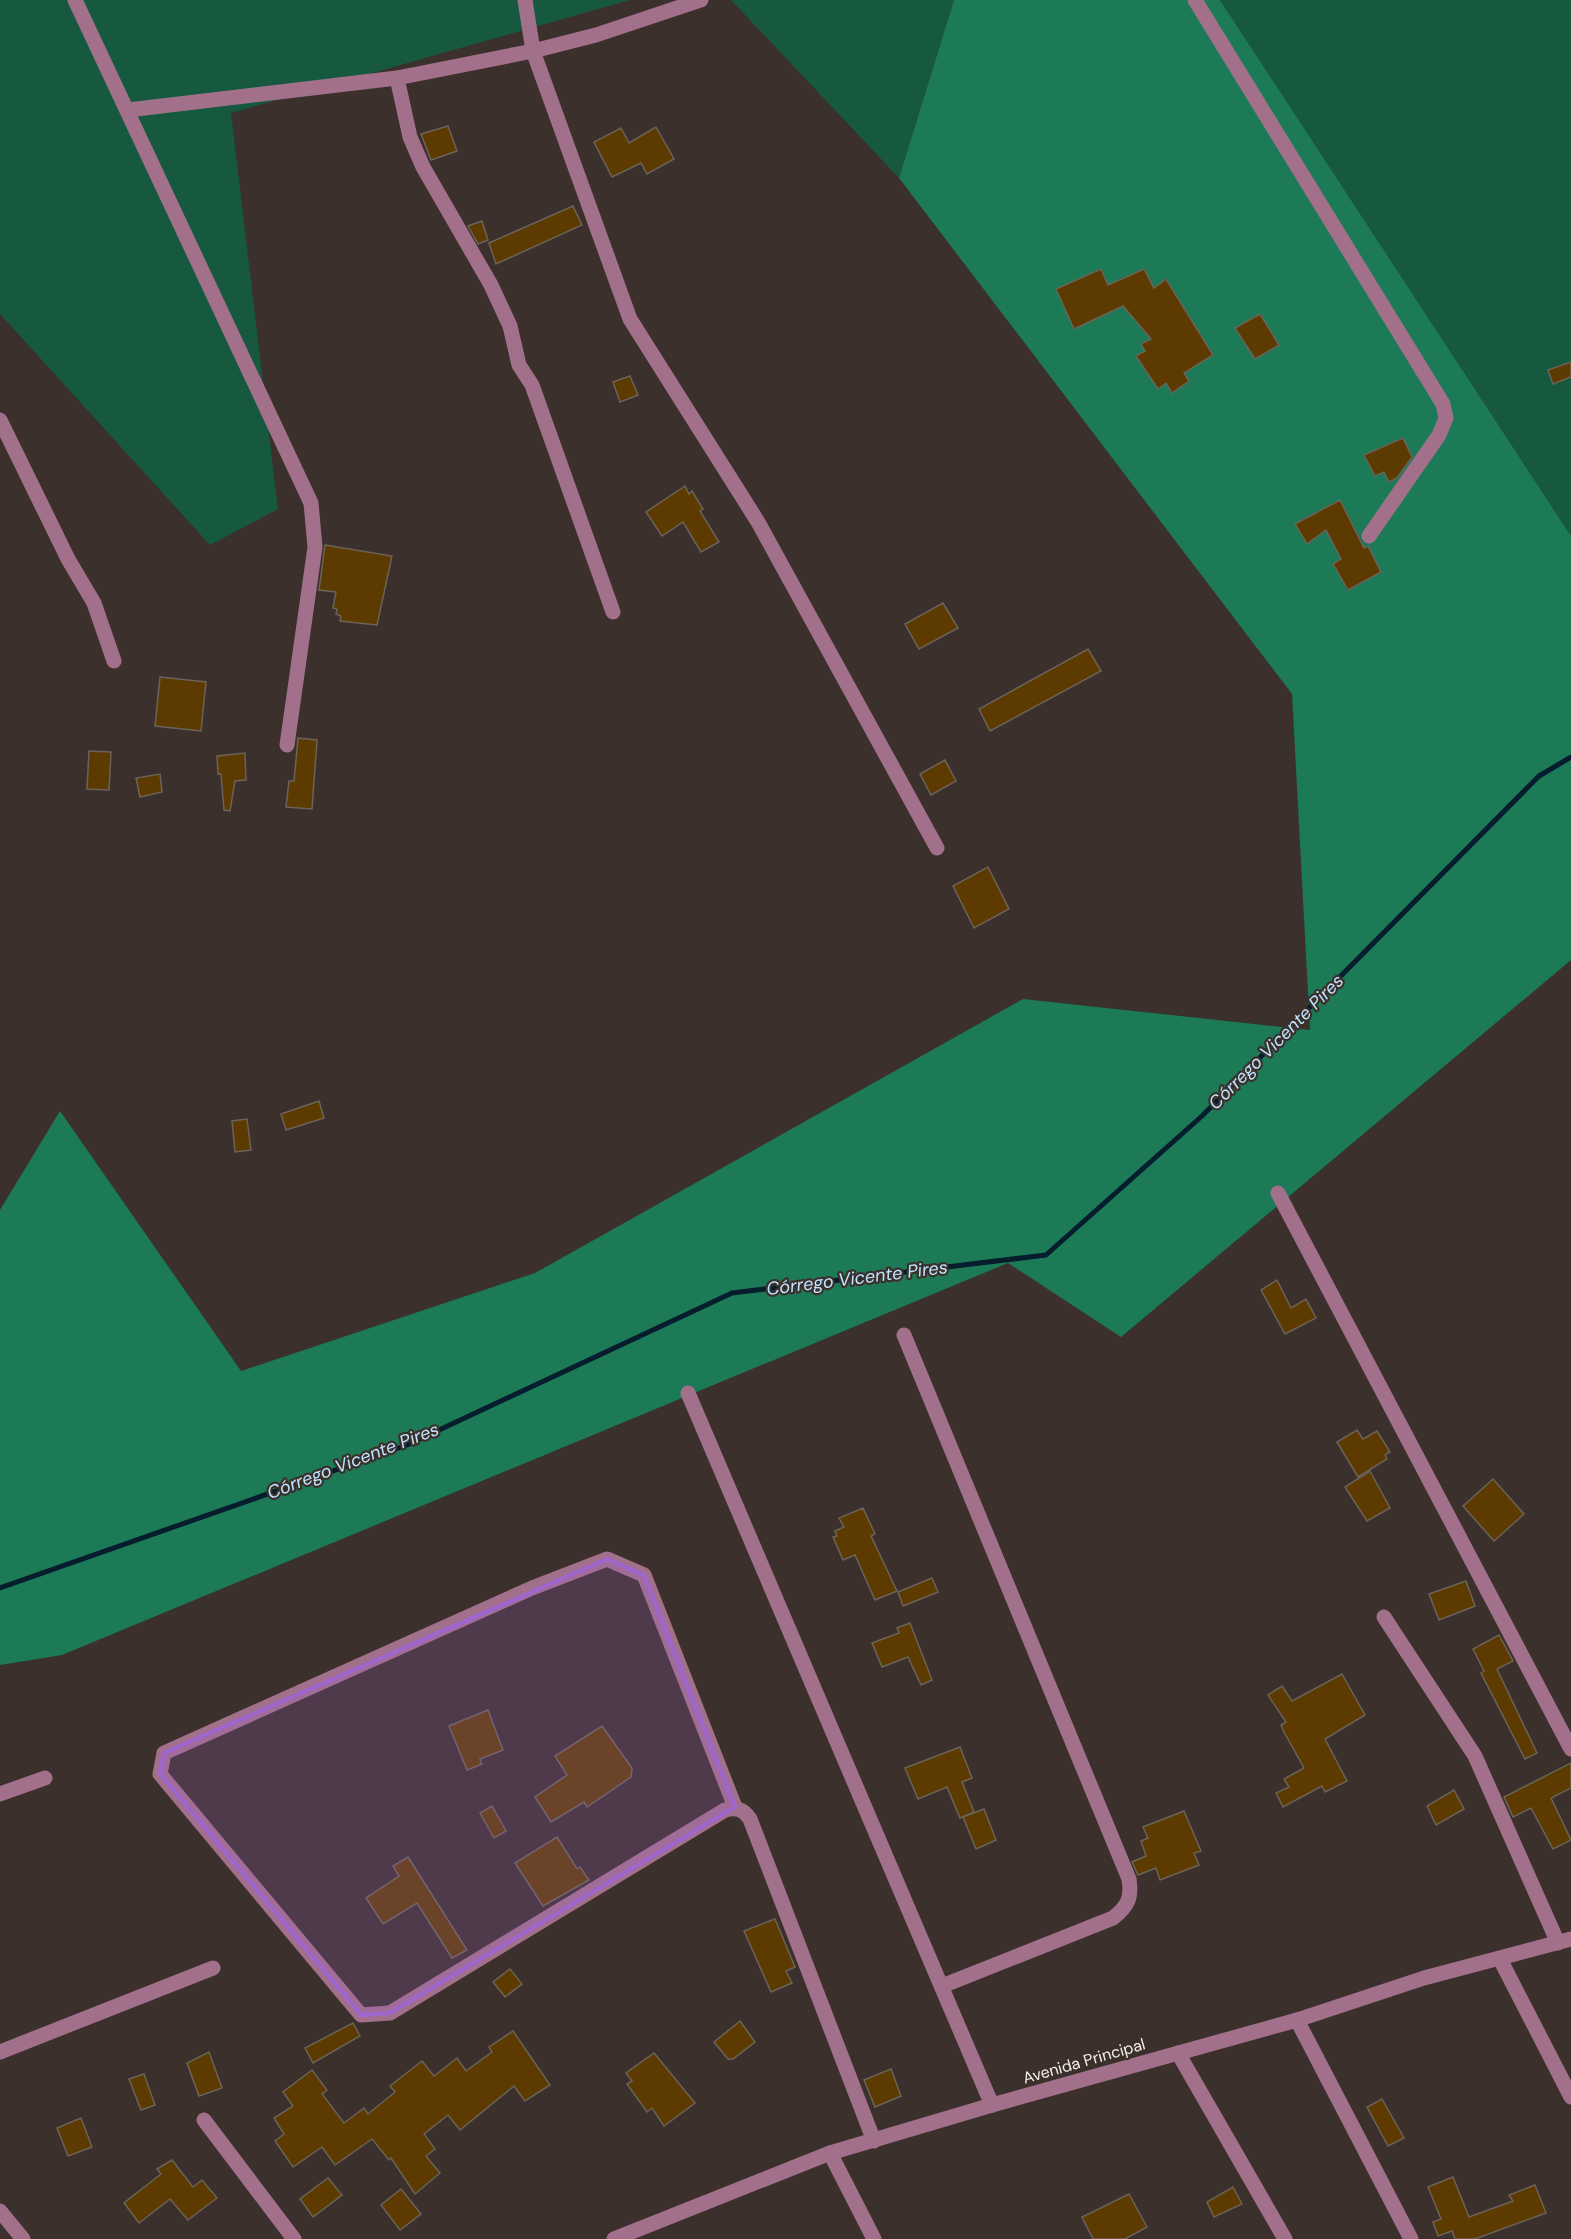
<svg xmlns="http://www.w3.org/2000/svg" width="1571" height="2239" font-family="'DM Sans',sans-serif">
<rect width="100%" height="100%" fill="#3b302b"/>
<g fill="#16593f">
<polygon points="0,0 630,0 231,113 278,509 210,545 0,314"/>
<polygon points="731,0 954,0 899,178"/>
<polygon points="1220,0 1571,0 1571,536"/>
</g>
<polygon fill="#1c7a56" points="954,0 1220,0 1571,536 1571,960 1121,1337 1008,1263 62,1655 0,1665 0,1210 60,1111 241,1371 535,1273 1023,999 1310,1030 1292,694 899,178"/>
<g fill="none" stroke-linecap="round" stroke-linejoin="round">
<polyline stroke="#051d2c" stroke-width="5" points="0,1588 407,1445 732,1293 1046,1255 1202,1116 1539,776 1571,757"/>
</g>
<g fill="#5d3b00" stroke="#6b6359" stroke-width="1.5">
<polygon points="448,126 457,151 431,160 421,134"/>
<polygon points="656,127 674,159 647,174 641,163 612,177 594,142 621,128 629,143"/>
<polygon points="573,206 582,225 496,264 489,243"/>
<polygon points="482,221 488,240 478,244 468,226"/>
<polygon points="1101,269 1108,285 1144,269 1154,288 1166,279 1213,355 1184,373 1189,381 1172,393 1166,383 1158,389 1136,356 1145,351 1141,344 1151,339 1123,306 1074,329 1056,289"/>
<polygon points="1260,314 1279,345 1255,359 1235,328"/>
<polygon points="1571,362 1571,377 1553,384 1548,370"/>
<polygon points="630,376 638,395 620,402 613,382"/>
<polygon points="1403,438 1412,457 1397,478 1389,482 1384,472 1375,476 1364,455"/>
<polygon points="685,486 689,494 692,491 703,509 700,511 719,542 701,552 683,522 662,536 646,512"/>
<polygon points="1340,500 1364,548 1368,546 1381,572 1348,590 1333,564 1341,559 1326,530 1307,544 1295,524"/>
<polygon points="325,545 392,556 377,625 340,621 341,616 336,614 337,609 333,608 336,592 319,590"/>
<polygon points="943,603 958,628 919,649 905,624"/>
<polygon points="1088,649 1101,671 990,731 979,709"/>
<polygon points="160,677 206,682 201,731 155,726"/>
<polygon points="298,738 317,740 312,809 286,807 289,781 294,781"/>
<polygon points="89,751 111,752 109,790 87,789"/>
<polygon points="245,753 246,780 235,781 230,811 224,810 221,774 218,774 217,756"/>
<polygon points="945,760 956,781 931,795 920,774"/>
<polygon points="160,774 162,792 140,797 136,778"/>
<polygon points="988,867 1009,909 974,928 953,886"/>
<polygon points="319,1101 324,1118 286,1130 281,1114"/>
<polygon points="247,1119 251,1150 235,1152 232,1121"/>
<polygon points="1277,1280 1291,1308 1306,1299 1316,1318 1285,1334 1261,1290"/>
<polygon points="1357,1430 1363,1439 1377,1431 1390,1452 1385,1455 1387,1459 1358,1477 1337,1442"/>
<polygon points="1370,1471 1390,1508 1367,1521 1345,1487"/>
<polygon points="1493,1479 1524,1514 1494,1541 1463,1506"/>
<polygon points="863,1508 875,1534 871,1536 897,1591 875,1600 855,1555 843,1560 833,1537 837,1536 835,1531 844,1527 839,1518"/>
<polygon points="932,1578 938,1592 903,1606 898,1592"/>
<polygon points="1466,1581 1475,1606 1439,1620 1429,1594"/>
<polygon points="910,1623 932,1680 921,1685 908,1657 882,1667 872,1643 899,1633 897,1628"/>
<polygon points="1499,1635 1513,1661 1497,1669 1537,1753 1525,1759 1481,1673 1484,1671 1473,1649"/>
<polygon points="1342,1674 1365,1715 1325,1739 1347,1781 1325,1792 1322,1786 1283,1807 1276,1793 1289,1787 1284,1779 1304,1768 1284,1732 1281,1725 1286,1722 1268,1695 1282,1686 1292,1701"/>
<polygon points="488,1710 503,1750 480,1759 482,1764 467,1770 449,1726"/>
<polygon points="602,1726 632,1768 631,1777 587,1807 584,1802 551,1822 535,1797 567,1775 555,1756"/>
<polygon points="960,1747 972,1778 962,1782 974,1812 960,1818 947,1787 918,1799 905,1768"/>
<polygon points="1571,1763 1571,1788 1551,1798 1571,1840 1553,1849 1531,1808 1513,1817 1504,1797"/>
<polygon points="1454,1790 1464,1809 1436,1825 1427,1806"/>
<polygon points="492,1806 506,1831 494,1838 480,1813"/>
<polygon points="984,1809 996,1840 976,1849 963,1817"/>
<polygon points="1184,1811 1201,1851 1194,1853 1199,1865 1160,1880 1156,1868 1138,1875 1132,1862 1146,1856 1141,1841 1148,1838 1143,1827"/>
<polygon points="557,1837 577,1869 580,1867 589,1880 543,1906 515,1863"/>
<polygon points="408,1857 467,1950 452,1958 417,1903 383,1924 366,1898 399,1876 393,1866"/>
<polygon points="775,1919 795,1967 786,1971 792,1983 771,1992 744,1931"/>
<polygon points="510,1969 522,1984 505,1997 493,1982"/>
<polygon points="740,2021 755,2042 733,2059 728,2059 714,2042"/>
<polygon points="353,2023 360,2036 313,2063 305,2048"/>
<polygon points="513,2031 550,2085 525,2101 514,2086 460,2130 448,2115 424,2134 435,2149 426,2156 440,2173 415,2194 391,2158 389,2160 372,2139 335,2165 322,2147 293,2167 275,2141 284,2134 274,2118 293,2106 283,2092 312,2070 327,2090 322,2094 344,2123 364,2108 368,2114 395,2092 390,2086 422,2061 434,2076 457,2058 466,2071 492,2052 489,2047"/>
<polygon points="209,2052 222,2088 199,2096 187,2063"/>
<polygon points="654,2053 695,2103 664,2126 652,2108 647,2112 627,2084 632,2081 626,2073"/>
<polygon points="891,2069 901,2096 875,2107 864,2080"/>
<polygon points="144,2074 155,2105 141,2110 129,2079"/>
<polygon points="1382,2099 1404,2138 1388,2146 1367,2107"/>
<polygon points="81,2118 92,2147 68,2156 57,2128"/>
<polygon points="172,2160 193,2187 202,2180 217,2198 188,2220 170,2199 139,2223 124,2203 161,2174 157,2169"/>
<polygon points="1453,2177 1469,2217 1513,2201 1509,2195 1535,2185 1546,2213 1475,2239 1455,2239 1452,2231 1438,2236 1433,2222 1441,2219 1428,2187"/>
<polygon points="328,2178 342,2195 313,2217 300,2199"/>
<polygon points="1233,2187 1242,2204 1214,2217 1207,2202"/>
<polygon points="401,2189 421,2214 400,2230 381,2205"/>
<polygon points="1129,2194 1147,2227 1125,2239 1093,2239 1082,2217"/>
</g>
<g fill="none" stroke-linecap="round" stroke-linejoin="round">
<g stroke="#a2708b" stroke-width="15">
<polyline points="75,0 311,503 315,547 287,745"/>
<polyline points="525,0 533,51 630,319 758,522 937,848"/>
<polyline points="1195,0 1443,404 1446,418 1439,435 1369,536"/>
<polyline points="397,78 410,137 423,167 491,285 510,326 519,365 532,385 613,612"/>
<polyline points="128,110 397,78 533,51 596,35 701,0"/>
<polyline points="0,420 68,559 94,603 114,661"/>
<polyline points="1278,1193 1571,1749"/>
<path d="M904,1335L1129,1879C1132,1898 1128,1906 1113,1918L942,1986"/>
<polyline points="688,1393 992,2105"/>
<polyline points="1384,1617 1475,1756 1558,1943"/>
<polyline points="0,1794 45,1778"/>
<path d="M735,1807L644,1575L607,1559L532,1588L164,1753L160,1774L361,2015L390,2013L725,1810C737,1807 743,1809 750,1819L874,2141"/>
<polyline points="1500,1959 1571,2097"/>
<polyline points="1297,2020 1411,2239"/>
<polyline points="0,2052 213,1968"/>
<polyline points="1178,2053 1285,2239"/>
<polyline points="204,2120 294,2239"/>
<polyline points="830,2153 874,2239"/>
<polyline points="0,2211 23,2239"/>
<polyline points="614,2239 830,2153 992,2105 1297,2020 1424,1978 1571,1939"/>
</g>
</g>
<path fill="#9f66cc" fill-opacity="0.2" stroke="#9f66cc" stroke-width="4.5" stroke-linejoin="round" d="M607,1559L644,1575L735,1807L390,2013L361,2015L160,1774L164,1753Z"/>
<g text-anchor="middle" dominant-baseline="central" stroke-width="4.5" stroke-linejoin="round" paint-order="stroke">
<g font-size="16" fill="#f4ede9" stroke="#3b302b">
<text transform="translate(1084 2061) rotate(-16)">Avenida Principal</text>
</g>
<g font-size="18" font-style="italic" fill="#bfe4fe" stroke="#3b302b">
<text transform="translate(1276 1042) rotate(-45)">Córrego Vicente Pires</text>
<text transform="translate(857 1278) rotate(-7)">Córrego Vicente Pires</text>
<text transform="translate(353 1461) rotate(-21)">Córrego Vicente Pires</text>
</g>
</g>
</svg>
